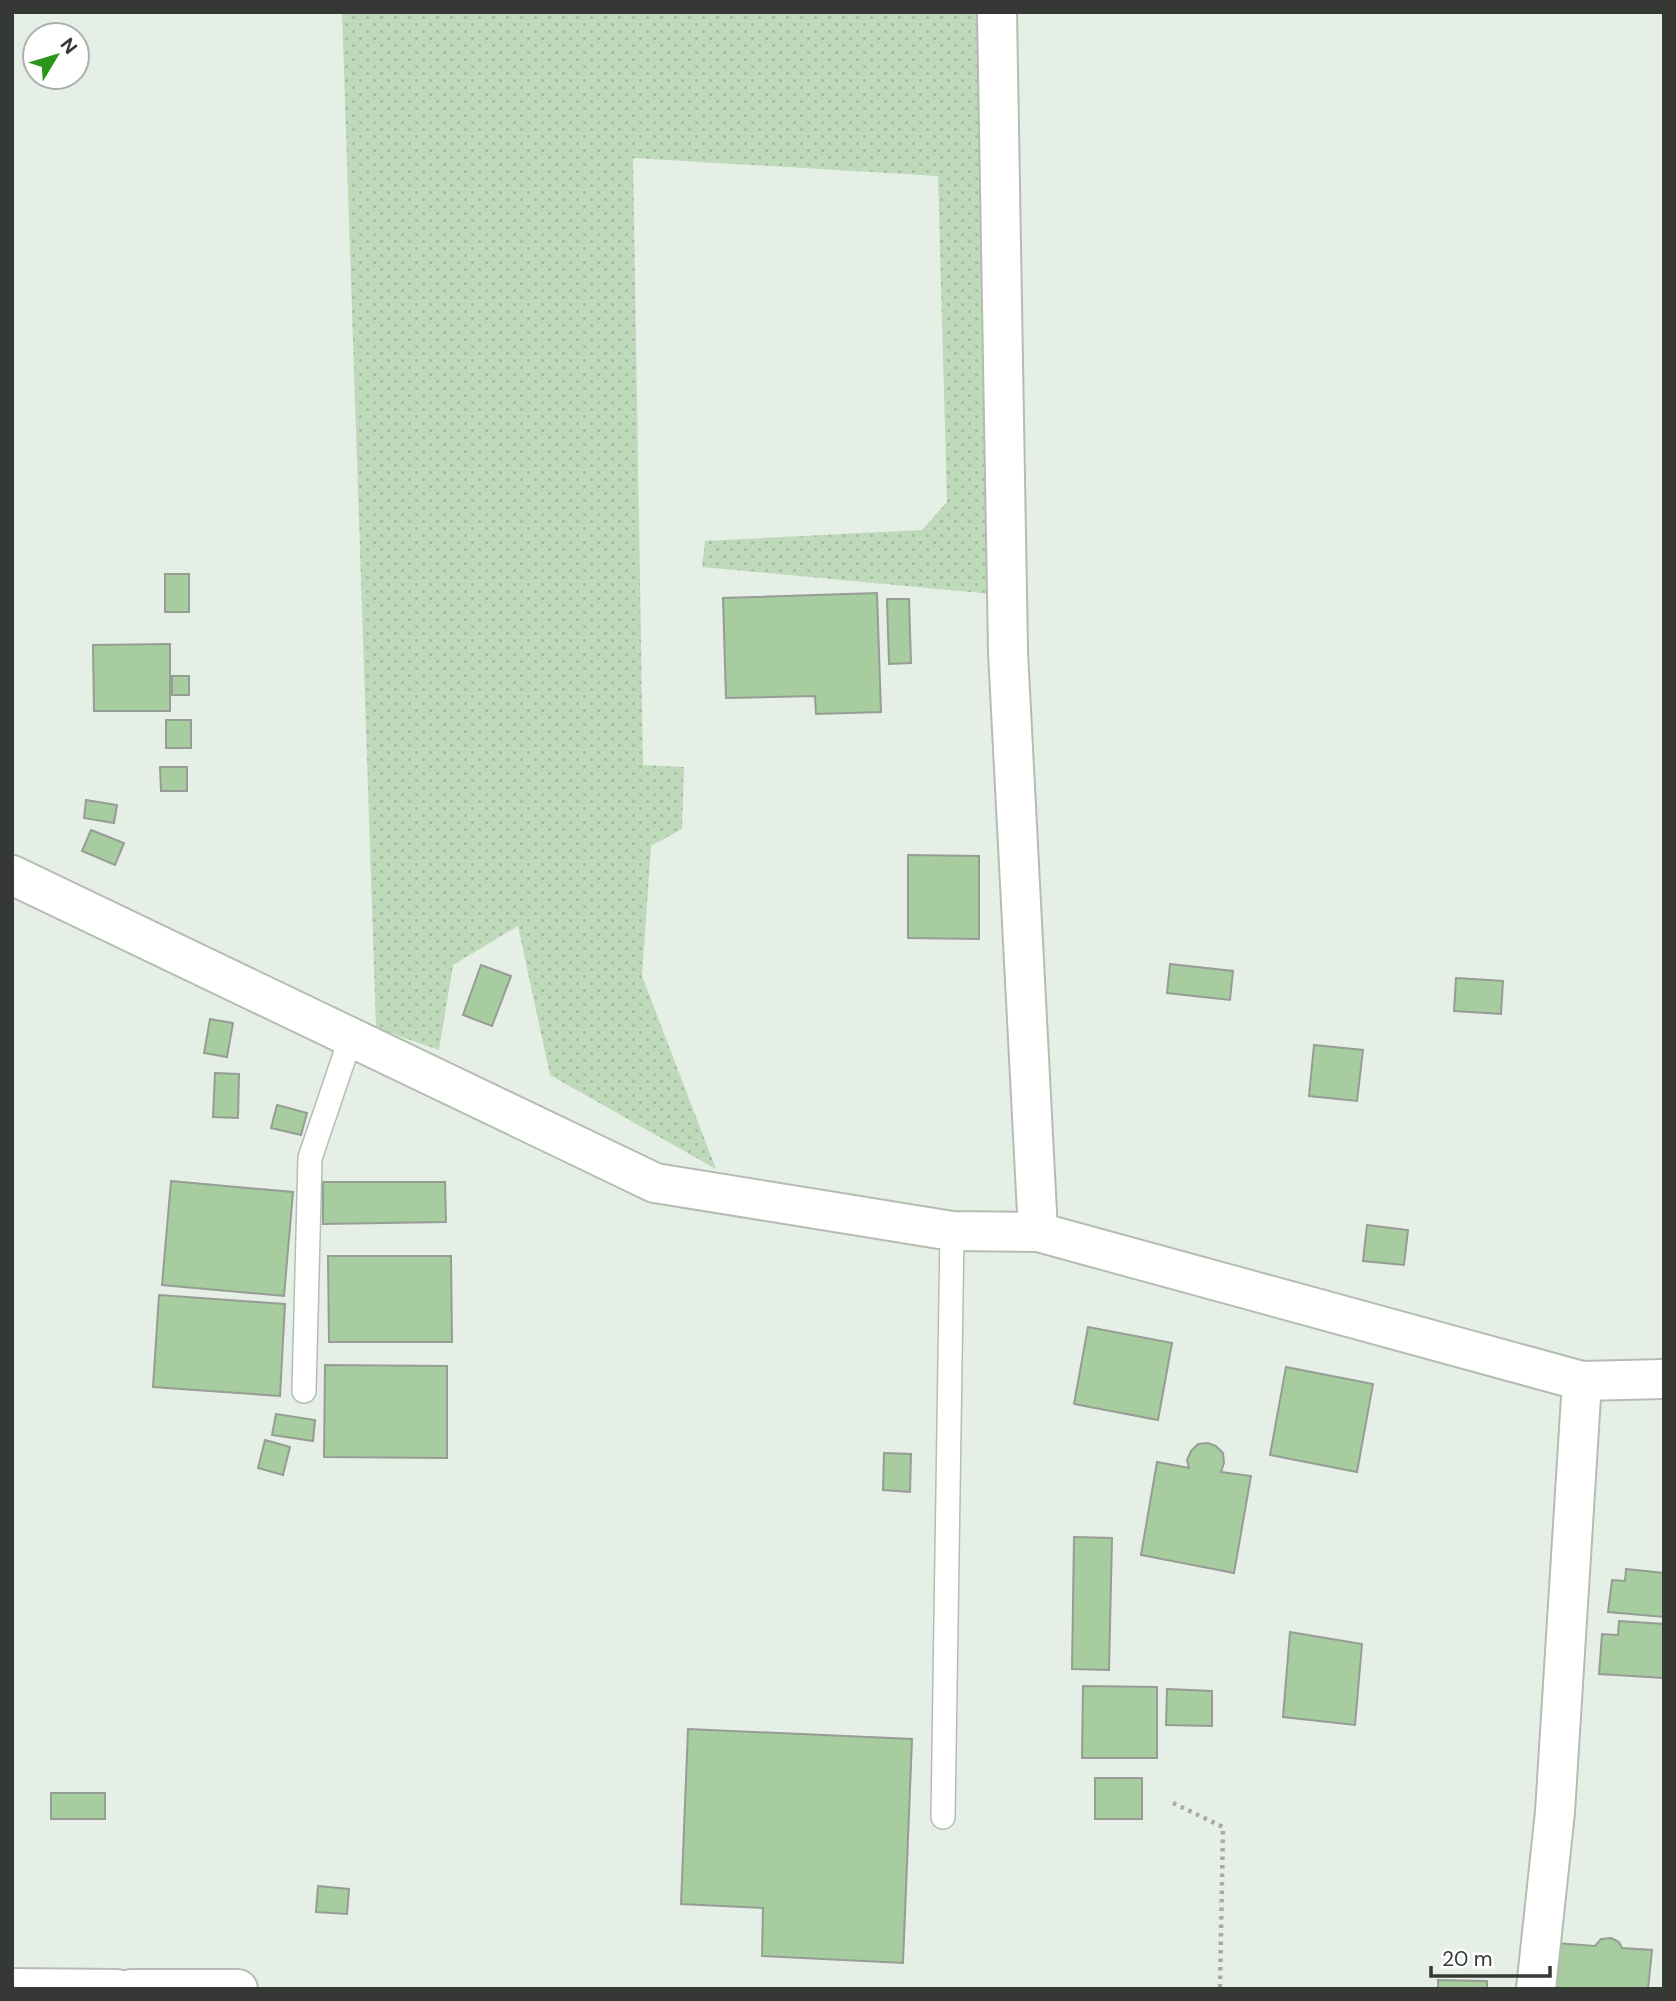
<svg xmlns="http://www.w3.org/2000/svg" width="1676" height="2001" font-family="'DM Sans',sans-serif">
<defs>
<pattern id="grass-dots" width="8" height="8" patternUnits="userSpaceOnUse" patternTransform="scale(1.75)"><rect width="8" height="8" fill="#bedaba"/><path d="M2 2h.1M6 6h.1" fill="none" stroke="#a4bca0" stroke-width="1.8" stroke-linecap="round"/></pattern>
</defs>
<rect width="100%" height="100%" fill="#e6efe5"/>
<polygon fill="url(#grass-dots)" points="342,12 983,12 992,594 702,567 705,541 922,530 947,502 938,176 633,158 643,765 684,767 682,829 651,846 642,976 716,1169 550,1075 518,926 453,965 439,1050 376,1028"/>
<g fill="#a6cca0" stroke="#969d94" stroke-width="2">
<rect x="165" y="574" width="24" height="38"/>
<polygon points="877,593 881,712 816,714 815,696 726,698 723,598"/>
<polygon points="887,599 909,599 911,663 889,664"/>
<polygon points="170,644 170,711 94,711 93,645"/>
<rect x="172" y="676" width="17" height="19"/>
<rect x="166" y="720" width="25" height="28"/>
<polygon points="160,767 187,767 187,791 161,791"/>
<polygon points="86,800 117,805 114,823 84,818"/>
<polygon points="91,830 124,843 115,865 82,851"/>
<polygon points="908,855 979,856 979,939 908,938"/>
<polygon points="1170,964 1233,971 1230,1000 1167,993"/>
<polygon points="481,965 511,976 492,1026 463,1015"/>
<polygon points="1456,978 1503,981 1501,1014 1454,1011"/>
<polygon points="210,1019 233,1023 227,1057 204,1053"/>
<polygon points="1314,1045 1363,1050 1357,1101 1309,1096"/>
<polygon points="215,1073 239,1074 238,1118 213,1117"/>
<polygon points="277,1105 307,1113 301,1135 271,1128"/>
<polygon points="171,1181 293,1192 284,1296 162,1285"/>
<polygon points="323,1182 445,1182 446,1222 323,1224"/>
<polygon points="1367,1225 1408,1230 1404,1265 1363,1261"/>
<polygon points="328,1256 451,1256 452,1342 329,1342"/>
<polygon points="159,1295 285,1304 280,1396 153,1387"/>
<polygon points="1088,1327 1172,1343 1158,1420 1074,1404"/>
<polygon points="325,1365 447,1366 447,1458 324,1457"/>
<polygon points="1286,1367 1373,1384 1357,1472 1270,1455"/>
<polygon points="276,1414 315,1420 313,1441 272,1435"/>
<polygon points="265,1440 290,1447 283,1475 258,1468"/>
<polygon points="1208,1443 1216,1446 1223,1453 1224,1463 1221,1472 1251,1476 1234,1573 1141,1555 1157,1462 1189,1468 1187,1460 1191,1451 1198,1444"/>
<polygon points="884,1453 911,1454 910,1492 883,1490"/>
<polygon points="1074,1537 1112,1538 1109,1670 1072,1669"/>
<polygon points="1626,1569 1664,1573 1664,1617 1608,1612 1612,1580 1625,1581"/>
<polygon points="1619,1621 1664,1624 1664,1678 1599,1674 1602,1634 1618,1635"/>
<polygon points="1290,1632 1362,1644 1355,1725 1283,1717"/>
<polygon points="1083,1686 1157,1687 1157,1758 1082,1758"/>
<polygon points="1167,1689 1212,1691 1212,1726 1166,1725"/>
<polygon points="688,1729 912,1739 903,1963 762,1956 763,1908 681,1904"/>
<rect x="1095" y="1778" width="47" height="41"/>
<rect x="51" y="1793" width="54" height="26"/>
<polygon points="318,1886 349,1889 347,1914 316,1912"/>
<polygon points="1611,1938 1619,1942 1622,1948 1652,1950 1648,1989 1553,1989 1557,1943 1595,1946 1601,1939"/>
<polygon points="1438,1980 1487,1981 1487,1989 1438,1989"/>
</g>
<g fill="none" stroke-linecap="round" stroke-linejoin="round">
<defs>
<g id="lane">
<polyline points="304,1391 310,1158 351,1037"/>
<polyline points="943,1817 952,1231"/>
</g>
<g id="street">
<polyline points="997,12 1008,652 1038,1232"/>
<polyline points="12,875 655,1183 952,1231 1038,1232 1582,1381 1664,1379"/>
<polyline points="1536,1989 1555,1812 1582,1381"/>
</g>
<g id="secondary">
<polyline points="12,1988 117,1989"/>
<polyline points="131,1989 238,1989"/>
</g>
</defs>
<use href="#lane" stroke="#b5bdb3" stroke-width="26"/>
<use href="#street" stroke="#b5bdb3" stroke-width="42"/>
<use href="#secondary" stroke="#b5bdb3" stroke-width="42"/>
<polyline stroke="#a5aca5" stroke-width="4.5" stroke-dasharray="3.5 5" stroke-linecap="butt" points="1173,1803 1223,1827 1220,1989"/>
<use href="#lane" stroke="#fff" stroke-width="23"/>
<use href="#street" stroke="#fff" stroke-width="38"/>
<use href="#secondary" stroke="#fff" stroke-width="38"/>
</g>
<rect width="1676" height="2001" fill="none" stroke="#353835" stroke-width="28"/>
<g transform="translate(56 56) rotate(52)"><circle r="33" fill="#ffffff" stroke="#aeafae" stroke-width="2"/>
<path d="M0-5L12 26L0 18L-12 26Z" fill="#2b941b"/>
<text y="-10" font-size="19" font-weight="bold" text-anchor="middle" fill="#353835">N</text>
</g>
<path d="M1431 1966v10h119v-10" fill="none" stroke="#353835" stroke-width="3.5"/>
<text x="1442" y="1966" font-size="21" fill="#353835" stroke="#ffffff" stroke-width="5" paint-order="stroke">20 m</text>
</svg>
